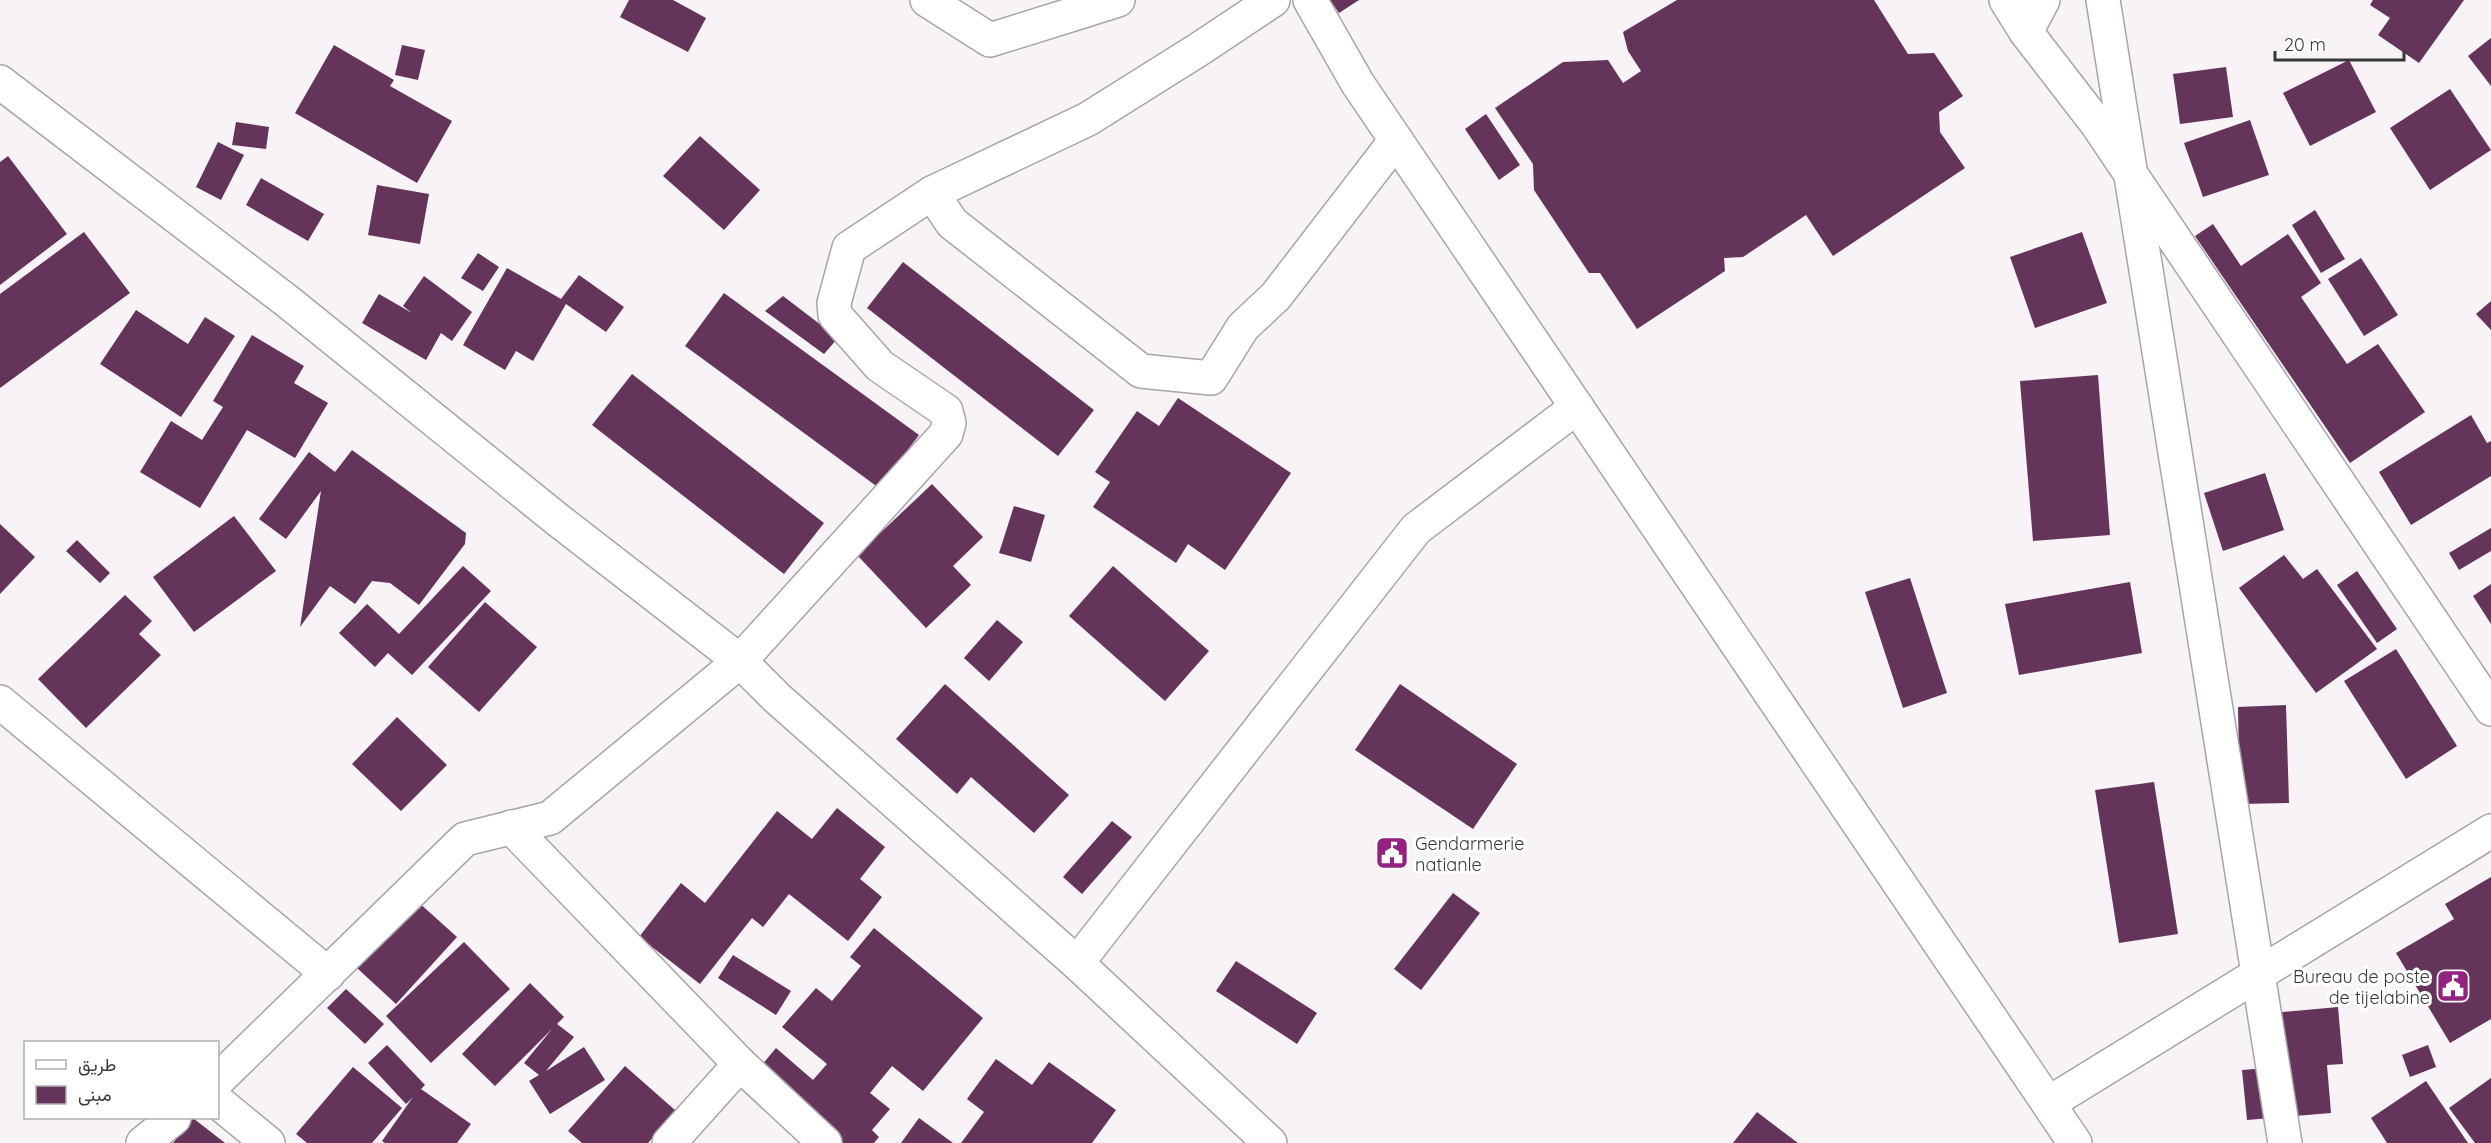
<svg xmlns="http://www.w3.org/2000/svg" width="2491" height="1143" font-family="Quicksand,Vazirmatn,sans-serif">
<rect width="100%" height="100%" fill="#f7f3f6"/>
<g fill="#65345b">
<polygon points="629,0 673,0 706,18 688,52 620,17"/>
<polygon points="1330,0 1359,0 1339,13"/>
<polygon points="1677,0 1874,0 1908,54 1934,53 1963,96 1939,112 1940,132 1965,168 1833,256 1806,215 1743,257 1724,258 1725,271 1637,329 1600,273 1589,273 1534,190 1533,164 1495,108 1563,62 1608,60 1623,83 1641,71 1628,51 1623,32"/>
<polygon points="2373,0 2464,0 2419,63 2378,35 2390,18 2370,5"/>
<polygon points="2491,38 2491,86 2468,56"/>
<polygon points="334,45 394,80 390,86 452,121 417,183 295,113"/>
<polygon points="402,45 425,50 418,80 395,75"/>
<polygon points="2349,60 2376,112 2310,146 2283,93"/>
<polygon points="2226,67 2233,117 2180,124 2173,74"/>
<polygon points="2450,89 2491,150 2430,190 2390,128"/>
<polygon points="1486,114 1520,165 1499,180 1465,129"/>
<polygon points="2250,120 2269,175 2203,197 2184,143"/>
<polygon points="236,122 269,127 266,149 232,145"/>
<polygon points="700,136 760,190 724,230 663,176"/>
<polygon points="218,142 244,155 221,200 196,187"/>
<polygon points="8,156 67,234 0,285 0,162"/>
<polygon points="261,178 324,214 308,241 246,205"/>
<polygon points="377,185 429,194 420,244 368,235"/>
<polygon points="2315,210 2345,259 2321,273 2292,225"/>
<polygon points="2213,224 2241,266 2288,234 2321,283 2301,297 2347,364 2378,344 2425,412 2350,463 2195,236"/>
<polygon points="84,232 130,293 0,388 0,294"/>
<polygon points="2082,232 2107,303 2035,328 2010,257"/>
<polygon points="478,253 499,267 483,291 461,278"/>
<polygon points="2361,258 2398,315 2364,336 2328,279"/>
<polygon points="903,262 1094,410 1058,456 867,308"/>
<polygon points="507,268 561,299 579,275 624,307 606,332 566,304 533,361 516,351 505,370 463,345"/>
<polygon points="424,276 472,312 452,341 441,333 426,360 362,323 379,294 412,313 403,306"/>
<polygon points="724,293 919,435 879,488 685,346"/>
<polygon points="783,296 838,338 824,354 765,311"/>
<polygon points="2491,301 2491,330 2476,314"/>
<polygon points="136,310 188,344 205,317 235,336 181,417 100,364"/>
<polygon points="252,335 304,366 294,383 328,403 295,458 247,430 200,508 140,472 171,421 202,440 223,407 213,401"/>
<polygon points="632,374 824,523 784,574 592,425"/>
<polygon points="2098,375 2110,535 2033,541 2020,381"/>
<polygon points="1178,398 1291,473 1225,570 1188,544 1176,563 1093,507 1110,482 1095,472 1137,411 1159,426"/>
<polygon points="2471,415 2487,443 2491,441 2491,476 2411,525 2379,472"/>
<polygon points="352,450 466,533 465,544 419,605 390,583 372,581 355,604 330,586 300,627 321,491 286,539 259,519 309,452 335,472"/>
<polygon points="2265,473 2284,530 2223,551 2204,493"/>
<polygon points="932,484 983,537 953,566 971,585 926,628 857,555"/>
<polygon points="1014,506 1045,515 1031,562 999,553"/>
<polygon points="234,516 276,571 194,632 153,577"/>
<polygon points="0,524 35,557 0,594"/>
<polygon points="2491,528 2491,551 2459,570 2449,553"/>
<polygon points="77,540 110,573 100,583 66,551"/>
<polygon points="2284,555 2303,579 2317,569 2377,649 2316,693 2239,588"/>
<polygon points="463,566 491,591 412,675 388,653 375,667 339,633 367,604 399,634"/>
<polygon points="1113,566 1209,651 1165,701 1069,616"/>
<polygon points="2357,571 2397,629 2377,643 2337,585"/>
<polygon points="1910,578 1947,693 1903,708 1865,592"/>
<polygon points="2130,582 2142,653 2019,675 2005,604"/>
<polygon points="2491,584 2491,624 2473,596"/>
<polygon points="125,595 152,621 139,634 161,655 86,728 38,679"/>
<polygon points="485,602 537,647 479,712 428,667"/>
<polygon points="997,620 1023,642 989,681 964,658"/>
<polygon points="2396,649 2457,746 2406,779 2344,681"/>
<polygon points="945,684 1069,795 1034,833 971,777 957,794 896,739"/>
<polygon points="1400,684 1517,764 1473,829 1355,750"/>
<polygon points="2286,705 2289,803 2240,804 2238,707"/>
<polygon points="397,717 447,765 401,811 352,764"/>
<polygon points="2154,782 2178,934 2119,943 2095,790"/>
<polygon points="837,808 885,847 860,879 882,897 848,941 789,894 763,927 752,918 700,984 639,937 681,883 705,903 777,811 812,839"/>
<polygon points="1112,821 1132,837 1082,894 1063,877"/>
<polygon points="2491,877 2491,1019 2450,1043 2396,953 2454,919 2445,904"/>
<polygon points="1453,893 1480,913 1421,990 1394,969"/>
<polygon points="417,901 457,937 396,1004 357,968"/>
<polygon points="874,928 983,1018 923,1091 892,1066 870,1093 890,1109 872,1130 879,1137 874,1143 830,1143 760,1067 776,1048 813,1080 827,1064 782,1027 816,988 832,1001 861,966 850,957"/>
<polygon points="464,942 510,989 431,1063 386,1016"/>
<polygon points="733,955 791,991 776,1015 718,978"/>
<polygon points="1236,961 1317,1013 1297,1044 1216,991"/>
<polygon points="530,983 564,1017 557,1024 574,1037 546,1071 584,1047 605,1080 550,1114 529,1081 539,1075 524,1063 552,1029 495,1086 462,1054"/>
<polygon points="346,989 384,1024 365,1044 327,1008"/>
<polygon points="2338,1007 2343,1064 2327,1065 2331,1113 2247,1120 2242,1070 2266,1068 2261,1014"/>
<polygon points="387,1045 425,1085 421,1089 471,1124 457,1143 385,1143 382,1141 413,1097 406,1104 368,1063"/>
<polygon points="2428,1045 2436,1067 2410,1077 2402,1055"/>
<polygon points="996,1059 1032,1085 1049,1062 1116,1110 1092,1143 961,1143 984,1112 967,1099"/>
<polygon points="625,1066 676,1111 648,1143 582,1143 568,1131"/>
<polygon points="353,1067 402,1108 372,1143 307,1143 296,1134"/>
<polygon points="2491,1078 2491,1143 2475,1143 2449,1108"/>
<polygon points="2426,1081 2468,1143 2387,1143 2371,1118"/>
<polygon points="1757,1112 1798,1143 1733,1143"/>
<polygon points="193,1118 225,1143 173,1143"/>
<polygon points="919,1118 953,1143 901,1143"/>
</g>
<g fill="none" stroke-linecap="round" stroke-linejoin="round">
<defs>
<g id="minor">
<polyline points="927,0 990,40 1118,0"/>
<polyline points="2006,0 2026,32 2097,124 2491,709"/>
<polyline points="2103,0 2285,1143"/>
<polyline points="2026,32 2043,0"/>
<polyline points="0,82 287,301 558,520 740,661 777,698 1077,963 1270,1143"/>
<polyline points="932,193 952,223 1141,371 1211,378 1243,327 1276,296 1396,140"/>
<polyline points="0,702 328,974"/>
<polyline points="511,827 740,1064 825,1143"/>
<polyline points="1077,963 1416,529 1577,407"/>
<polyline points="218,1080 465,839 550,818 740,661 946,434 949,423 946,411 880,366 835,315 834,303 849,248 932,193 1088,119 1201,48 1273,0"/>
<polyline points="218,1102 268,1143"/>
<polyline points="2049,1103 2491,831"/>
<polyline points="143,1143 174,1118"/>
<polyline points="669,1143 740,1064"/>
</g>
<polyline id="major" points="1310,0 1358,84 2075,1143"/>
</defs>
<use href="#minor" stroke="#a8a5a7" stroke-width="36"/>
<use href="#major" stroke="#a8a5a7" stroke-width="36"/>
<use href="#minor" stroke="#fff" stroke-width="33"/>
<use href="#major" stroke="#fff" stroke-width="33"/>
</g>
<defs>
<symbol id="civic-square" viewBox="-11 -11 22 22"><rect x="-9" y="-9" width="18" height="18" rx="4" fill="#932281" stroke="#fff"/><path d="M-.6-6.5H3V-4.5H.6V-3L4-1V1h2V6H-6V1h2V-1L-.6-3ZM-1.2 2.5V6h2.4V2.5Z" fill="#fff"/></symbol>
</defs>
<g fill-rule="evenodd">
<use href="#civic-square" x="1373" y="834" width="38" height="38"/>
<use href="#civic-square" x="2434" y="967" width="38" height="38"/>
</g>
<g text-anchor="middle" dominant-baseline="central" stroke-width="6" stroke-linejoin="round" paint-order="stroke">
<g font-size="18" fill="#3a393a" stroke="#fff" text-anchor="start">
<text x="1415" y="843">Gendarmerie<tspan x="1415" dy="21">natianle</tspan></text>
<text x="2430" y="976" text-anchor="end">Bureau de poste<tspan x="2430" dy="21">de tijelabine</tspan></text>
</g>
</g>
<rect x="24" y="1041" width="195" height="78" fill="#ffffff" stroke="#b0b0b0" stroke-width="1.5"/>
<rect x="36" y="1060" width="30" height="9" fill="#ffffff" stroke="#b0b0b0" stroke-width="1.5"/>
<text x="78" y="1071" font-size="18" fill="#3a393a">طريق</text>
<rect x="36" y="1086" width="30" height="18" fill="#65345b" stroke="#b0b0b0" stroke-width="1.5"/>
<text x="78" y="1101" font-size="18" fill="#3a393a">مبنى</text>
<path d="M2275 51v9h129v-9" fill="none" stroke="#3a393a" stroke-width="3"/>
<text x="2284" y="51" font-size="18" fill="#3a393a" stroke="#ffffff" stroke-width="4.5" paint-order="stroke">20 m</text>
</svg>
